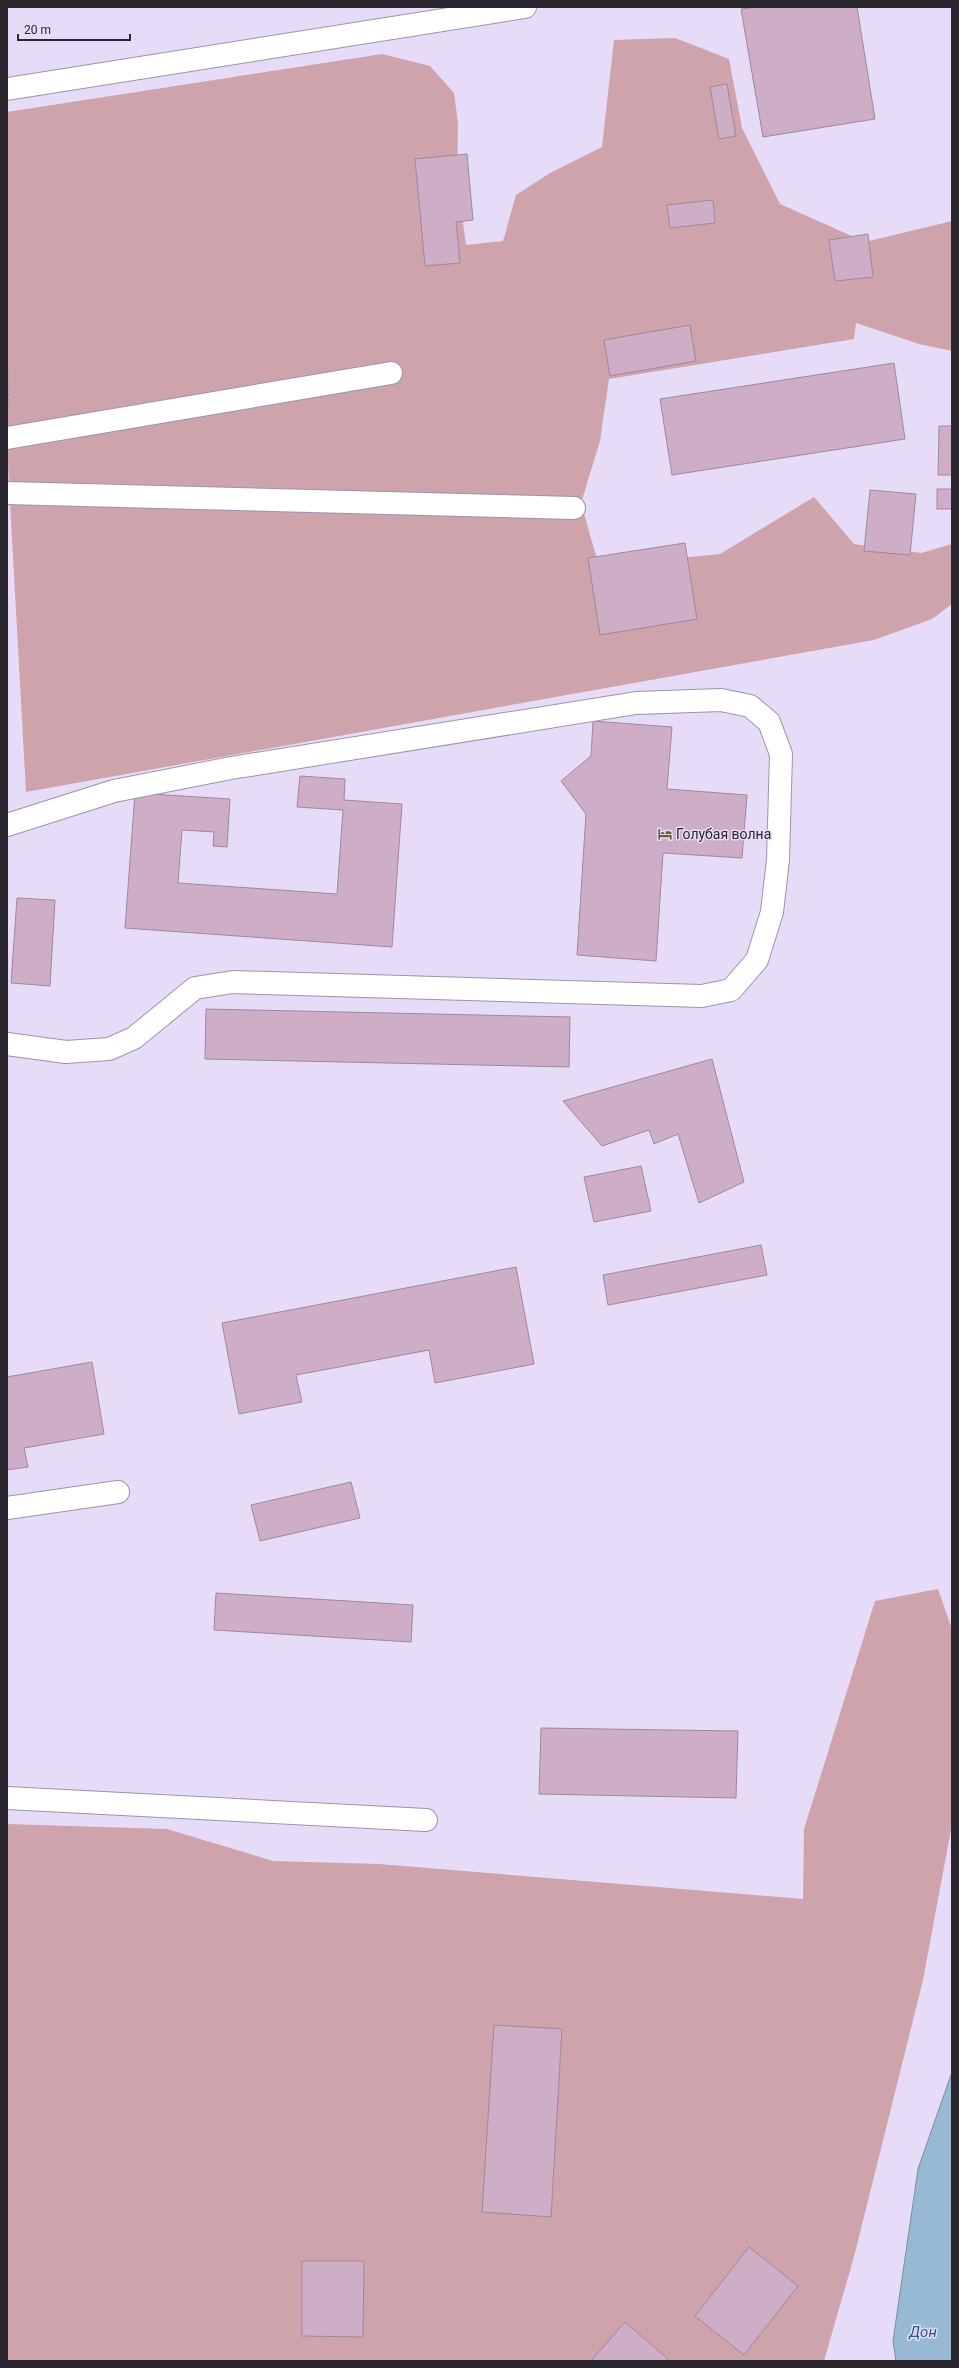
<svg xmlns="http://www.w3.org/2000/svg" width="959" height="2368" font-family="Roboto,sans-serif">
<rect width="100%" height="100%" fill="#e7dcf7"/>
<g fill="#cea3ac">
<polygon points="675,38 729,59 742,128 780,204 865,242 952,221 952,351 919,344 856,323 854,339 609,379 600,441 581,503 599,566 720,554 814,497 854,544 921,553 952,544 952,604 932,619 874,640 26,792 7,448 7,112 382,54 430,66 454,93 458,123 457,177 466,245 503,241 516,195 550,173 602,147 614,40"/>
<polygon points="938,1589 952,1629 952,1824 923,1980 855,2253 824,2361 7,2361 7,1824 167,1829 273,1861 379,1864 803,1899 804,1829 875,1601"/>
</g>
<polygon fill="#98b9d4" stroke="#778da3" points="952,2072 952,2361 896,2361 893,2341 918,2169"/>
<g fill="#ceadc7" stroke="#9f889a">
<polygon points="755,7 857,7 875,119 763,137 741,9"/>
<polygon points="727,84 736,136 719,139 710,87"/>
<polygon points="467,154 473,220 456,222 460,263 425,266 415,159"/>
<polygon points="713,200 715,223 670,228 667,205"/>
<polygon points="868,234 873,277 835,281 829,240"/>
<polygon points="690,325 696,361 610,376 604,340"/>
<polygon points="894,363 905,439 672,475 660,399"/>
<polygon points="939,426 952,426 952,475 938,475"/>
<rect x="937" y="489" width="15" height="20"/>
<polygon points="870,490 916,494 910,555 864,551"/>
<polygon points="685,543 697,619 600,635 588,558"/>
<polygon points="593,721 672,727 667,789 747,795 742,858 663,853 656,961 577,955 586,814 561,781 591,756"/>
<polygon points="300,776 345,779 344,800 402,804 392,947 125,928 135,793 230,799 227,847 213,846 214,832 182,830 178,883 337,894 343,810 297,807"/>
<polygon points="17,898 55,900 50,986 11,983"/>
<polygon points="206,1009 570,1017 569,1067 205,1059"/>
<polygon points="712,1059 744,1182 699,1203 678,1134 654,1144 649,1130 602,1146 563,1101"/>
<polygon points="641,1166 651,1211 594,1222 584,1177"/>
<polygon points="761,1245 767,1275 608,1305 603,1275"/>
<polygon points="516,1267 534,1364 435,1383 429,1350 296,1375 302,1402 239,1414 222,1323"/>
<polygon points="92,1362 104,1434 24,1448 28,1467 7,1470 7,1377"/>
<polygon points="351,1482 360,1518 260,1541 251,1505"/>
<polygon points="216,1593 413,1605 411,1642 214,1630"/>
<polygon points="541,1728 738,1731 736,1798 539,1794"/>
<polygon points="494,2025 562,2029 551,2217 482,2212"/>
<polygon points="749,2247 798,2286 744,2355 695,2316"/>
<polygon points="302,2261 364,2261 363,2337 302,2336"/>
<polygon points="625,2322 668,2359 666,2361 591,2361"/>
</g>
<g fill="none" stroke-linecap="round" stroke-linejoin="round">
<defs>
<g id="minor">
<polyline points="7,89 525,7"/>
<polyline points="7,438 391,373"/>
<polyline points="7,493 574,508"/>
<polyline points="7,825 114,791 231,768 636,703 721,700 750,706 769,722 781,754 778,860 772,912 757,960 731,990 702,996 233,982 195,988 134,1038 109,1049 66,1052 7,1044"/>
<polyline points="7,1508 118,1492"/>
<polyline points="7,1798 426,1820"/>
</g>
</defs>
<use href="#minor" stroke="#9d93ad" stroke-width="24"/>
<polyline stroke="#a29aaf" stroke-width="2.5" stroke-dasharray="3 2" stroke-linecap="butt" points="7,368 8,407"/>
<use href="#minor" stroke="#fff" stroke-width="22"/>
</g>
<defs>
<symbol id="hotel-bare" viewBox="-9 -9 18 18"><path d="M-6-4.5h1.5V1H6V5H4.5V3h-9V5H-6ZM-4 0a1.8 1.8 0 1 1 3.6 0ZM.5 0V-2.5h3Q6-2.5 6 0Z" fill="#6d602d" stroke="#e7dcf7" stroke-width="2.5" paint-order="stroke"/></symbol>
</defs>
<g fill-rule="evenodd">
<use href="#hotel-bare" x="655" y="824" width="20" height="20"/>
</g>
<g text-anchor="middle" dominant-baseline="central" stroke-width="3" stroke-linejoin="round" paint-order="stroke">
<g font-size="14" fill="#2a2630" stroke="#e7dcf7" text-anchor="start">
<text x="676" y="834">Голубая волна</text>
</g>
<g font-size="15" font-style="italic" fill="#285c81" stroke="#e7dcf7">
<text x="923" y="2332">Дон</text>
</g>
</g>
<rect width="959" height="2368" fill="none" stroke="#2a2630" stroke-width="16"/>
<path d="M18 34v6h112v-6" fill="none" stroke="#2a2630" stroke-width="2"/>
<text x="24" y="34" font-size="12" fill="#2a2630" stroke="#e7dcf7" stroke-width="3" paint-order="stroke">20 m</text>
</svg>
